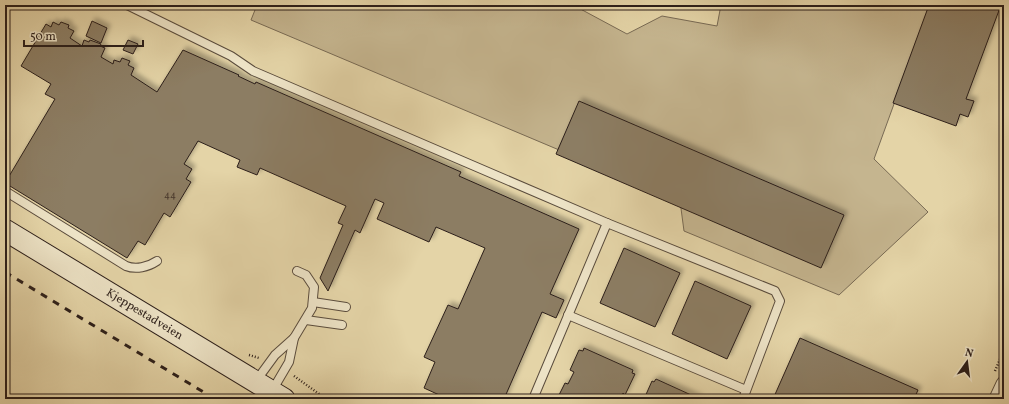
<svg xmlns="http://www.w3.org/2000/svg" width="1009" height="404" font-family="Vollkorn,serif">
<defs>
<filter id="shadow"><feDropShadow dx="3.5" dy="-3.5" stdDeviation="2" flood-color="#0004"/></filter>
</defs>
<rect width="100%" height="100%" fill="#e4d4a7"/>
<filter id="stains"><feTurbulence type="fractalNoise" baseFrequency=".005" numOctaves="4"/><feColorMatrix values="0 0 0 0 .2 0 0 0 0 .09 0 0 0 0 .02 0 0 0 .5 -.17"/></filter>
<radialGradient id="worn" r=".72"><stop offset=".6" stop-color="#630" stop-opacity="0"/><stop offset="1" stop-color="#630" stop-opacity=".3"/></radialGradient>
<polygon fill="#c5b58f" stroke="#786a54" points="257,5 573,5 627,34 662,16 717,26 721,5 930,5 874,159 928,212 839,295 684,231 680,201 251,20"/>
<g fill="#8c7d63" stroke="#2c1f1a" filter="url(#shadow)">
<polygon points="929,5 1001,5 966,99 974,101 968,117 960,114 956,126 893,103"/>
<polygon points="92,21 107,28 101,43 86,36"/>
<polygon points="53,22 59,25 61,22 69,25 68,28 74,31 70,38 82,46 84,40 89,42 90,40 101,44 100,46 105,48 101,57 113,64 114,60 120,62 122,58 130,61 128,65 134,68 131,75 157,92 183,50 239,75 238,76 255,84 256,82 461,172 459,176 579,229 550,294 564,300 556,318 542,312 504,399 448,399 424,388 435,362 424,357 448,305 458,309 485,248 436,227 429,242 377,219 384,203 375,199 360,233 355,230 328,291 320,278 343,225 338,223 346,206 260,168 257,175 237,167 240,160 198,141 184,164 192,169 186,179 191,182 170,217 164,213 145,245 138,241 127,258 5,183 55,99 45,94 51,84 21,66 46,24 51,27"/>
<polygon points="128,40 138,44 133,54 123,50"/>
<polygon points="579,101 844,215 821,268 556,154"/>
<polygon points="624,248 680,273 655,327 600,303"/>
<polygon points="695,281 751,306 727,359 672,334"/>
<polygon points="800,338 918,390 914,399 773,399"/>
<polygon points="584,348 633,370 632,373 635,374 625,395 623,393 620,399 557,399 565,383 568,384 574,372 570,370 579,350 583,351"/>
<polygon points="656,379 700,399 644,399 652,381 654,382"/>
</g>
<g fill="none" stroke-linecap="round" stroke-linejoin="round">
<defs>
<g id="service">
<polyline points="127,5 231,56 253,71 607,223 775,291 780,301 743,399"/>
<path d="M5,191L126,266C136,270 148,267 157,261"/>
<polyline points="313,302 346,307"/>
<polyline points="568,315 746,390"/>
<polyline points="306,320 342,325"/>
<polyline points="256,381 275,355 294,338 312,308 314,287 306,275 297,271"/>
<polyline points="272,391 289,362 294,338"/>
<polyline points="533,399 607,223"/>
</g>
<polyline id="minor" points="997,399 1004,384"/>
<g id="secondary">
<path id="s1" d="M5,230L284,399"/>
</g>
</defs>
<use href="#service" stroke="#5a4c3d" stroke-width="10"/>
<use href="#minor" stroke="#5a4c3d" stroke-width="17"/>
<use href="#secondary" stroke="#2c1f1a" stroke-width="23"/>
<g stroke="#2c1f1a" stroke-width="2.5" stroke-dasharray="1 2" stroke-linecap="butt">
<polyline points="249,355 259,358"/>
<polyline points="995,371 1004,350"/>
<polyline points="294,376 326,399"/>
</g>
<use href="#service" stroke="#ede3c6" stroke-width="8"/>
<use href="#minor" stroke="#ede3c6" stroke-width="15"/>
<use href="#secondary" stroke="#ede3c6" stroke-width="21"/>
<polyline stroke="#2c1f1a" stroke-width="3" stroke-dasharray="7 7" stroke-linecap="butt" points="5,272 215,399"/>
</g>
<g text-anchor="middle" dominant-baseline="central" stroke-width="3" stroke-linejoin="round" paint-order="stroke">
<g font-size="10" fill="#44362c">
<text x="170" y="195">44</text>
</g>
<g font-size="12" fill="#2c1f1a" stroke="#ede3c6">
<text stroke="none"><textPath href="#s1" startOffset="163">Kjeppestadveien</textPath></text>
</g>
</g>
<rect width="1009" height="404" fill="none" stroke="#e4d4a7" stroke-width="20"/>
<rect x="6" y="6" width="997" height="392" fill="none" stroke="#2c1f1a" stroke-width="2"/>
<rect x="10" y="10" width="989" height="384" fill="none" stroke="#2c1f1a"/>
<g transform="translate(967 362) rotate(14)" stroke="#ede3c6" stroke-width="3" paint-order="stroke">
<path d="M0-3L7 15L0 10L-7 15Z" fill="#2c1f1a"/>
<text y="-6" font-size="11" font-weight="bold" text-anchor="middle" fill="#2c1f1a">N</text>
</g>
<path d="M24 40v6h119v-6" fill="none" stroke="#2c1f1a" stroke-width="2"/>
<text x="30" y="40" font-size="12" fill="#2c1f1a" stroke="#ede3c6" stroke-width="3" paint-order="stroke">50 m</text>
<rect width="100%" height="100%" filter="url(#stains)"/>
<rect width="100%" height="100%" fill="url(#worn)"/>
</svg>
